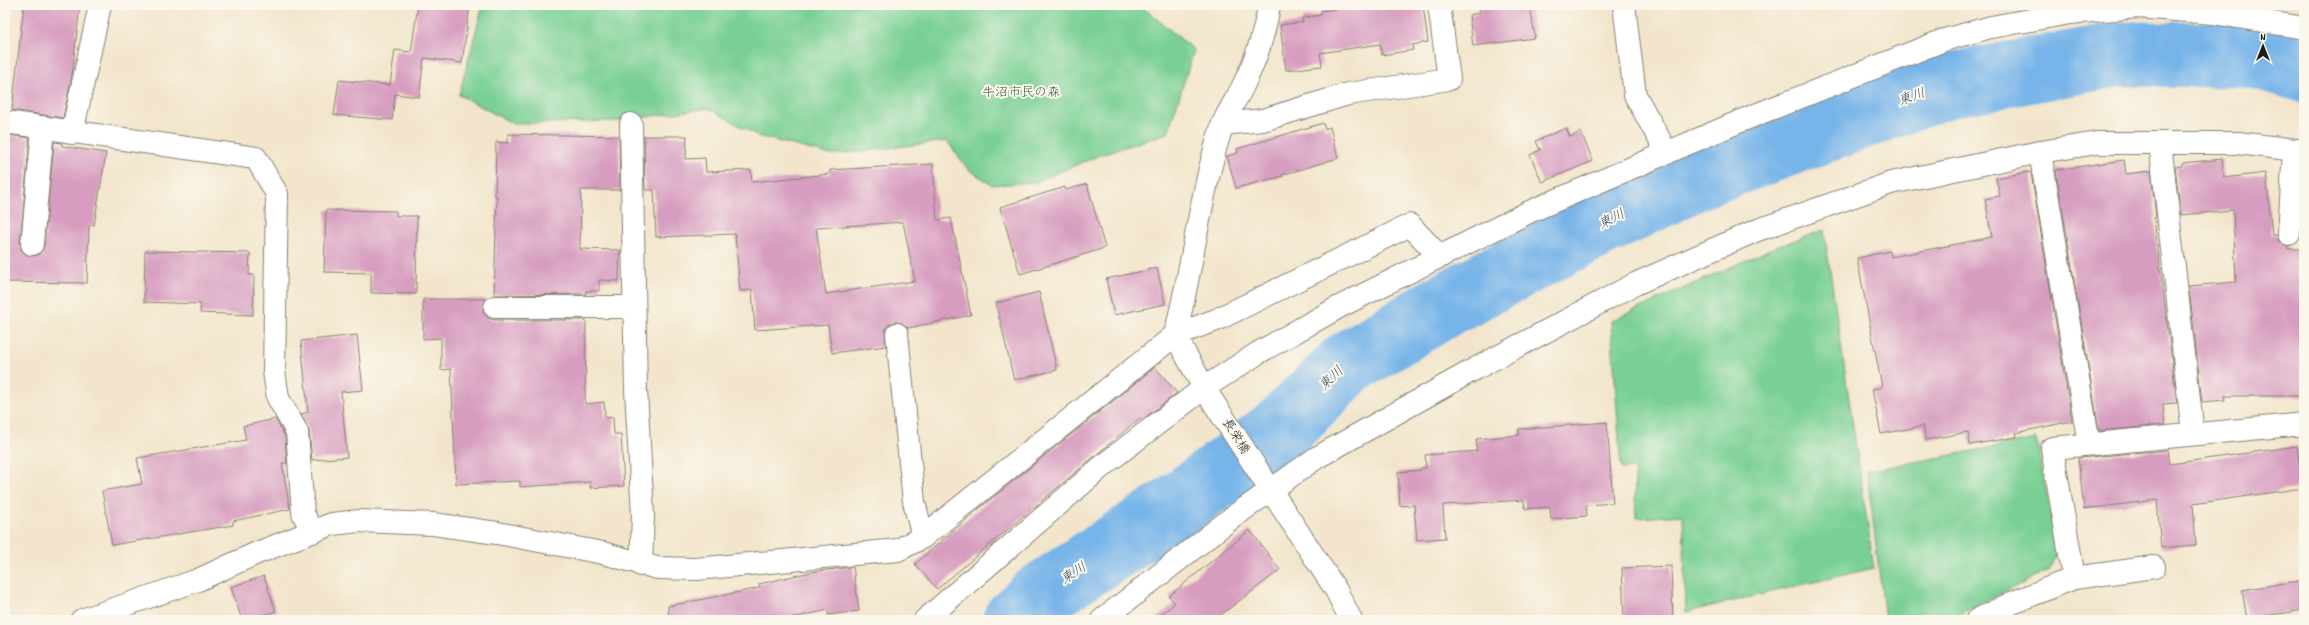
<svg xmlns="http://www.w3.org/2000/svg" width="2309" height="625" font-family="Dekko,'Klee One',sans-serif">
<rect width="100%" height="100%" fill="#fbf7ec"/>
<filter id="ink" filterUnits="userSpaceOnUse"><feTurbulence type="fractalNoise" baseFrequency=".025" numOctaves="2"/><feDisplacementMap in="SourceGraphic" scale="8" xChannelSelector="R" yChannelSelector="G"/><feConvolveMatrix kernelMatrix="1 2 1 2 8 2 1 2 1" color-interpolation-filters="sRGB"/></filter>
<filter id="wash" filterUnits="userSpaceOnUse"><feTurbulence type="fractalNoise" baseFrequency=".012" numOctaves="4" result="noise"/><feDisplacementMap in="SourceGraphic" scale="16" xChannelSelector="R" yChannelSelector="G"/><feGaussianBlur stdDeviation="0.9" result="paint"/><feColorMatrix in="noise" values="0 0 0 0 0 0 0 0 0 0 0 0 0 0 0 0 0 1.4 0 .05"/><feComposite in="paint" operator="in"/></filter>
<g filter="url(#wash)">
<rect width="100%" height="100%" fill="#f2e5cb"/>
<g fill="#7ad094" stroke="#4b7658">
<polygon points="483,5 1140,5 1194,50 1168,133 1102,154 1036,182 992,185 968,169 947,141 831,155 758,136 708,108 620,121 514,124 459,95"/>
<polygon points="1824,230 1874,568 1686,612 1683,515 1636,518 1634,468 1621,469 1611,321 1773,248"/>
<polygon points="2036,439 2058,552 2048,571 1947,620 1885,620 1867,471"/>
</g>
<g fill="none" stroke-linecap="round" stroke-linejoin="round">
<polyline stroke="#76b4e9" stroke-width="65" points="1015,620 1040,596 1171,510 1281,429 1347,364 1443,306 1557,246 1697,177 1949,85 2121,54 2251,55 2304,70"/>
</g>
<g id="blocks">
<g fill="#d79dc0" fill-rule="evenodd">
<polygon points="24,5 80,5 72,75 63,118 12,110"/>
<polygon points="418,5 470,5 462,63 424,58 419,97 395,94 392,120 334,115 339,80 390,85 395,50 411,52"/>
<polygon points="1362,5 1423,5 1428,42 1412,45 1413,50 1382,55 1380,44 1320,53 1322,66 1286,70 1280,25 1303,22 1302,18 1321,15 1321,11"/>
<polygon points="1479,5 1530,5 1535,38 1473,46 1469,15 1480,13"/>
<polygon points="1323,123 1325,129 1330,127 1338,158 1282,175 1283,176 1236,188 1227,156 1238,153 1237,149"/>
<polygon points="1566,128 1570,137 1581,132 1593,161 1542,182 1530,155 1540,150 1536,141"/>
<polygon points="508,134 619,136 620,190 581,190 580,249 620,250 619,281 599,280 599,291 586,291 586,294 494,295 497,196 495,196 496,142 508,143"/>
<polygon points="9,135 30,138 20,243 21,250 30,256 38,255 44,245 54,142 62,143 62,146 106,153 94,225 89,225 87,283 5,282 5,142 8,142"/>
<path d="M644,136H687L686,159L705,158L706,172L751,170L752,182L830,174V170L933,164L937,220L951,218L971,315L908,328L902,323L895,322L889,324L885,329L886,346L832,353L828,325L755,330L752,290L740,291L735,234L656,237L654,190H645ZM903,222L915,281L826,294L816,228Z"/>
<polygon points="2222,159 2224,178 2266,173 2272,235 2277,235 2279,242 2288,246 2288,249 2304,249 2304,396 2224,396 2225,400 2202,402 2189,286 2236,282 2233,210 2181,215 2175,167 2182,166 2182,163"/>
<polygon points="2124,160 2126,174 2151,171 2156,217 2154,218 2177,403 2163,404 2165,425 2099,431 2056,170"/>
<polygon points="2028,172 2031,173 2072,421 2016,433 2017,437 1970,445 1968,432 1926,440 1923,426 1881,434 1872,389 1882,387 1857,258 1890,251 1891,257 1992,237 1985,199 2000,196 1996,178"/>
<polygon points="1087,184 1105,248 1020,274 1000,207 1065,187 1066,190"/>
<polygon points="326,210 396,211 396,216 417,216 416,294 371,293 371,273 324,272"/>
<polygon points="145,251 250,253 249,275 254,275 253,315 200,313 201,304 144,302"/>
<polygon points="1157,268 1165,304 1114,315 1106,279"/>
<polygon points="1039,292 1057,370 1014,380 996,303"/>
<polygon points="423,299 486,299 483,307 484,313 488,318 495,320 586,320 585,404 604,402 605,418 613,417 614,434 621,434 624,486 590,488 590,482 520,487 520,481 456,484 451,369 441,370 441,338 423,339"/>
<polygon points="357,335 363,390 341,392 347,457 312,460 309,431 301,414 308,412 301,341"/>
<polygon points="1155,367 1177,393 1142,420 1140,418 937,589 915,564 976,511"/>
<polygon points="275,419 285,436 287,463 282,463 290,509 233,521 233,525 112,545 102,491 142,484 137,458 246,440 243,426"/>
<polygon points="1607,422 1613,503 1586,505 1587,516 1551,519 1550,507 1525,509 1524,500 1443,505 1445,538 1417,540 1414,505 1400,506 1398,472 1421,470 1421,468 1426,468 1425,455 1477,451 1476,439 1519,435 1519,429"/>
<polygon points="2297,446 2303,488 2193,504 2196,545 2161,548 2157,500 2084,509 2078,458 2168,450 2170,464"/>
<polygon points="1250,530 1280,570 1214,620 1154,620 1175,603 1169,596"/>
<polygon points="1671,566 1673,620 1624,620 1622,568"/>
<polygon points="853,567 859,611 828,615 828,610 783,620 669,620 668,606 760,588 759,584 811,572"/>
<polygon points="264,576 276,611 249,620 242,620 231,587"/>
<polygon points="2304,580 2304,610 2247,619 2242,590"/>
</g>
</g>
</g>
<g filter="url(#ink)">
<use href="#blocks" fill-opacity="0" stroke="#878074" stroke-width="1"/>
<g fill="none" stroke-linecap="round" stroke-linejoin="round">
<defs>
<g id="minor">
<path d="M1269,5C1265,33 1255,62 1242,88C1236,100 1227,113 1222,126C1200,194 1193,266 1175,335L1204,388L1336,590L1351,620"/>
<polyline points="1624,5 1635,95 1667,153"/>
<polyline points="5,122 256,158 277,194 274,371 278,398 297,432 303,513 312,532"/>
<polyline points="631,124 636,390 643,515 641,565"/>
<polyline points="1223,124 1263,120 1348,94 1449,79 1439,5"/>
<polyline points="72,133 100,5"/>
<polyline points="2160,143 2193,434"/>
<polyline points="2040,152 2089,444"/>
<polyline points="2289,234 2294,150"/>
<polyline points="32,244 43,129"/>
<polyline points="495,307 634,307"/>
<polyline points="897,334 914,502 923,537"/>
<polyline points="2074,578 2052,448 2304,424"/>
<polyline points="82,620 198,580 257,553 332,524 359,521 433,524 497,533 603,553 657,568 696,569 898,550 923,537 1175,335 1216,320 1410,225 1440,257"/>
<polyline points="925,620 1106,463 1204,388 1258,353 1339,307 1529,212 1743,120 1944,40 1991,27 2070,13 2138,7 2213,13 2304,28"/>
<polyline points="1102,620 1233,517 1316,458 1473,370 1635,284 1755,231 1891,183 2040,152 2097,143 2238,143 2304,151"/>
<polyline points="1977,620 2012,603 2074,578 2154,567"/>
</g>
</defs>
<use href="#minor" stroke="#878074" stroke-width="24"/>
<use href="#minor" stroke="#fff" stroke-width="22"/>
</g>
</g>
<g text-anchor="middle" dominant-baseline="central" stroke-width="4" stroke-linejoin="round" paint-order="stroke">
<g font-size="13" fill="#3d5b46" stroke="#fbf7ec">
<text x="1021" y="93">牛沼市民の森</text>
</g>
<g font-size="13" fill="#1c1c1c" stroke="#fbf7ec">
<text transform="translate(1235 437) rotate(58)">長栄橋</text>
</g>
<g font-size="14" font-style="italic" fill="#40596e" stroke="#fbf7ec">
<text transform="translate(1912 98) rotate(-20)">東川</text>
<text transform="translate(1612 220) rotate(-27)">東川</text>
<text transform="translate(1332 379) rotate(-44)">東川</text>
<text transform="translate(1074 574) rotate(-33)">東川</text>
</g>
</g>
<rect width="2309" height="625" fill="none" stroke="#fbf7ec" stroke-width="20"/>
<g transform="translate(2263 46)" stroke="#fbf7ec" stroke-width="3" paint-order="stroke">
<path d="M0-3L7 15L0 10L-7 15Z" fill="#1c1c1c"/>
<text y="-6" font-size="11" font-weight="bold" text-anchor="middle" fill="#1c1c1c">N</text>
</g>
</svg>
